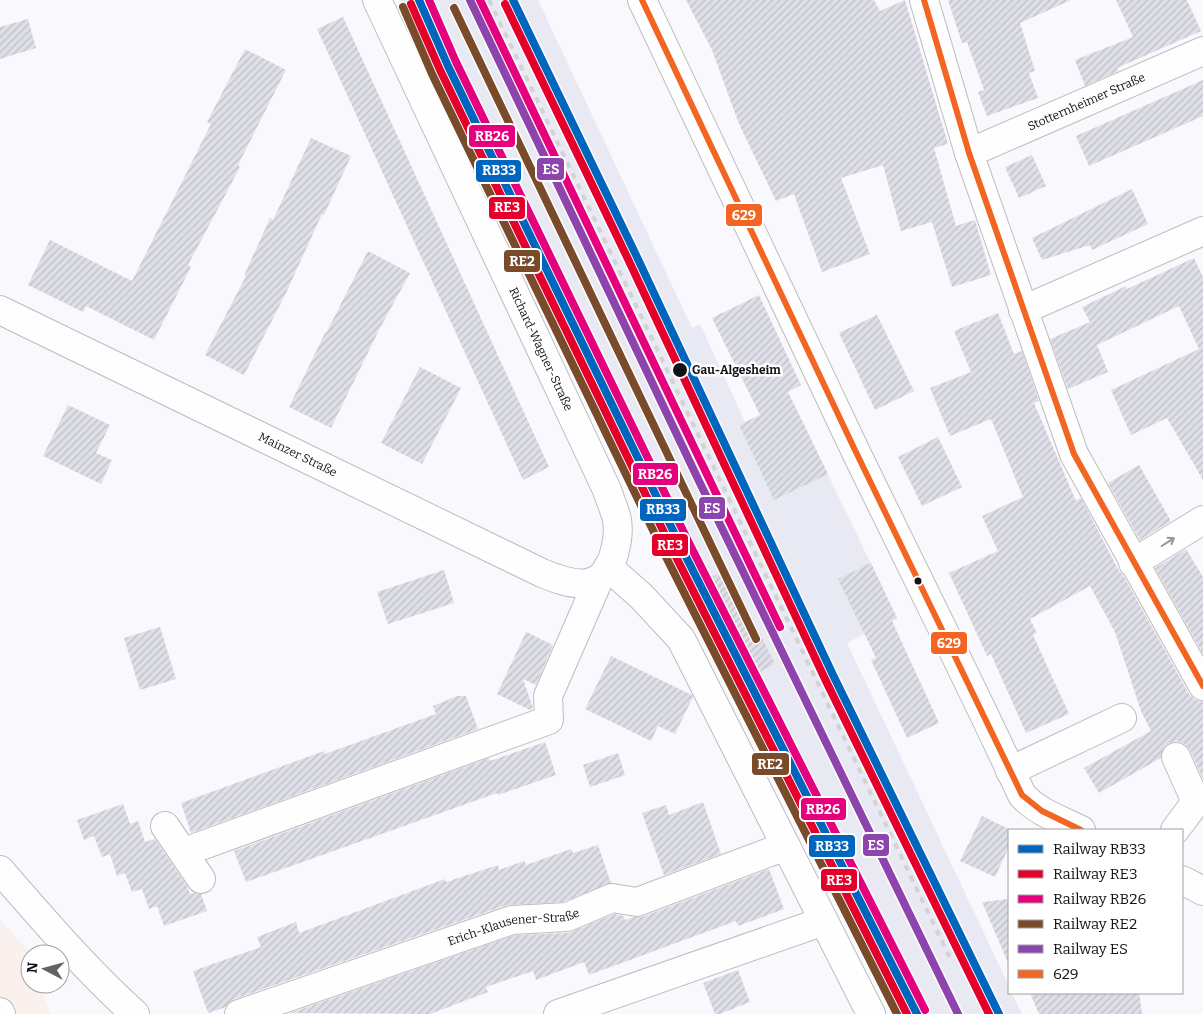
<svg xmlns="http://www.w3.org/2000/svg" width="1203" height="1014" font-family="Bitter,serif">
<defs>
<pattern id="building-hatch" width="6" height="6" patternUnits="userSpaceOnUse" patternTransform="scale(1.25)"><rect width="6" height="6" fill="#dfdfe8"/><path d="M-1 1l2-2M0 6l6-6M5 7l2-2" fill="none" stroke="#bebec6"/></pattern>
</defs>
<rect width="100%" height="100%" fill="#f8f8fd"/>
<polygon fill="#faf0ee" points="0,919 30,953 30,984 40,984 50,1014 0,1014"/>
<polygon fill="#e9e9f4" points="399,0 538,0 692,328 700,324 745,422 792,400 897,618 847,643 1009,986 1009,993 1012,993 1022,1014 900,1014 648,503 639,507 412,29 417,27 409,10"/>
<g fill="url(#building-hatch)">
<polygon points="686,0 874,0 880,11 905,0 948,144 934,148 956,226 975,220 991,275 952,287 932,222 901,231 883,165 841,178 870,254 822,272 794,194 776,201 739,124 712,50"/>
<polygon points="948,0 1071,0 1020,23 1035,71 1029,73 1038,98 987,116 978,92 984,90 967,42 962,43"/>
<polygon points="1116,0 1187,0 1201,31 1117,68 1118,71 1085,86 1075,60 1133,37"/>
<polygon points="343,17 549,467 523,480 317,29"/>
<polygon points="28,19 36,48 0,59 0,27"/>
<polygon points="245,49 286,70 238,165 240,167 188,265 191,267 154,340 86,306 83,312 28,285 50,240 132,281 211,124 207,122"/>
<polygon points="1203,80 1203,116 1089,166 1076,136"/>
<polygon points="311,138 351,156 324,215 322,214 286,293 244,375 205,355 246,276 244,276 270,218 273,220"/>
<polygon points="1032,155 1046,186 1019,198 1005,167"/>
<polygon points="1132,189 1148,224 1092,250 1090,245 1042,260 1032,238"/>
<polygon points="368,251 410,273 380,328 331,428 289,407 325,333 326,333"/>
<polygon points="1194,258 1203,277 1203,480 1167,418 1131,435 1111,390 1199,349 1179,306 1097,345 1108,372 1068,389 1050,339 1090,322 1082,307 1126,286 1127,289"/>
<polygon points="759,295 801,385 788,392 828,474 774,500 739,425 760,415 712,318"/>
<polygon points="998,313 1014,354 1022,351 1039,401 1034,403 1076,501 1081,498 1119,571 1123,575 1189,694 1195,700 1203,702 1203,779 1190,750 1185,744 1177,741 1169,743 1164,747 1161,758 1099,793 1084,768 1151,731 1141,711 1115,632 1090,586 1030,619 1037,633 1033,635 1069,714 1026,733 991,654 987,656 949,573 998,551 982,516 1023,497 991,419 950,436 930,388 971,372 954,331"/>
<polygon points="877,315 914,391 875,410 839,333"/>
<polygon points="420,367 461,388 422,464 381,443"/>
<polygon points="68,405 110,425 96,453 112,460 101,484 43,456"/>
<polygon points="938,437 962,487 922,506 898,457"/>
<polygon points="1139,465 1171,521 1140,540 1108,483"/>
<polygon points="1186,549 1203,577 1203,654 1155,568"/>
<polygon points="871,563 897,618 892,621 939,723 907,738 871,660 876,658 838,579"/>
<polygon points="728,569 775,664 756,674 710,578"/>
<polygon points="444,570 454,603 388,624 377,592"/>
<polygon points="160,627 176,679 140,690 124,638"/>
<polygon points="526,632 553,645 536,685 523,679 533,708 530,710 497,694"/>
<polygon points="611,656 692,695 693,697 675,734 658,726 651,741 585,709"/>
<polygon points="457,696 466,696 478,729 191,833 181,803 324,751 325,754 436,714 433,706"/>
<polygon points="545,742 556,775 498,795 497,793 246,882 234,851 489,758 490,761"/>
<polygon points="618,753 625,775 590,787 583,765"/>
<polygon points="703,802 721,854 664,875 642,813 666,805 669,815"/>
<polygon points="123,804 130,824 138,821 145,842 155,839 187,886 190,894 194,893 201,894 207,911 164,926 157,906 149,909 142,889 132,892 125,873 117,876 110,854 102,857 94,836 84,840 77,820"/>
<polygon points="982,816 1009,829 1009,847 995,877 960,861"/>
<polygon points="598,845 611,883 563,902 507,905 234,999 226,1007 208,1013 193,971 261,947 257,937 296,922 299,933 445,879 446,882 498,865 499,870 524,861 526,865 571,849 573,853"/>
<polygon points="769,869 784,909 738,926 736,921 589,975 584,962 536,980 533,971 486,987 488,992 430,1014 290,1013 515,935 568,933 614,914 624,916 625,920 633,917 642,917"/>
<polygon points="1009,899 1009,965 982,902"/>
<polygon points="738,970 750,1002 720,1014 715,1014 703,983"/>
<polygon points="1030,993 1139,993 1142,1014 1039,1014"/>
</g>
<g fill="none" stroke-linecap="round" stroke-linejoin="round">
<defs>
<g id="minor">
<path d="M642,0C714,149 783,299 854,448C910,564 968,678 1022,795C1037,812 1061,820 1081,830"/>
<polyline points="924,0 969,153 1074,454 1203,686"/>
<path id="s1" d="M969,153L1203,51"/>
<path id="s2" d="M0,310L542,573C571,585 602,595 614,554C617,543 619,531 617,520C615,510 610,500 607,490L377,0"/>
<polyline points="1023,310 1203,231"/>
<polyline points="1133,563 1203,520"/>
<polyline points="608,567 641,596 681,639 871,1014"/>
<polyline points="1010,771 1122,718"/>
<polyline points="165,826 201,879"/>
<polyline points="1175,830 1196,802 1176,757"/>
<polyline points="184,852 549,720 548,696 599,579"/>
<polyline points="1182,880 1203,891"/>
<polyline points="0,1012 1,1014"/>
<path id="s3" d="M239,1014L512,920L567,917L612,898L637,902L786,846"/>
<polyline points="558,1014 824,921"/>
</g>
<path id="major" d="M0,870C43,919 86,970 135,1014"/>
</defs>
<use href="#minor" stroke="#bdbdc0" stroke-width="30"/>
<use href="#major" stroke="#bdbdc0" stroke-width="30"/>
<use href="#minor" stroke="#fefeff" stroke-width="28"/>
<use href="#major" stroke="#fefeff" stroke-width="28"/>
<polyline stroke="#d3d3d3" stroke-width="4" stroke-dasharray="6 6" stroke-linecap="butt" points="489,0 950,958"/>
<defs>
<g id="bus-1">
<polyline points="642,0 854,448 1022,795 1042,811 1081,830"/>
<polyline points="924,0 969,153 1074,454 1203,686"/>
</g>
</defs>
<use href="#bus-1" stroke="#fff" stroke-width="10"/>
<use href="#bus-1" stroke="#f26522" stroke-width="6"/>
<defs>
<g id="rail-1">
<polyline points="419,0 448,66 680,545 917,1014"/>
<polyline points="513,0 636,255 833,675 999,1014"/>
</g>
<g id="rail-2">
<polyline points="411,4 440,70 672,549 907,1014"/>
<polyline points="505,4 628,259 825,679 989,1014"/>
</g>
<g id="rail-3">
<polyline points="429,0 456,62 688,541 925,1010"/>
<polyline points="480,0 780,627"/>
</g>
<g id="rail-4">
<polyline points="403,7 432,74 664,553 897,1014"/>
<polyline points="454,8 756,639"/>
</g>
<polyline id="rail-5" points="470,0 698,479 958,1014"/>
</defs>
<use href="#rail-1" stroke="#fff" stroke-width="11"/>
<use href="#rail-2" stroke="#fff" stroke-width="11"/>
<use href="#rail-3" stroke="#fff" stroke-width="11"/>
<use href="#rail-4" stroke="#fff" stroke-width="11"/>
<use href="#rail-5" stroke="#fff" stroke-width="11"/>
<use href="#rail-1" stroke="#0065bd" stroke-width="8"/>
<use href="#rail-2" stroke="#e4002b" stroke-width="8"/>
<use href="#rail-3" stroke="#e5007d" stroke-width="8"/>
<use href="#rail-4" stroke="#7a4b2a" stroke-width="8"/>
<use href="#rail-5" stroke="#8e44ad" stroke-width="8"/>
</g>
<defs><path id="oneway-shaft" d="M-6 0H5M1.5-3L5.5 0L1.5 3" fill="none" stroke-width="1.6" stroke-linecap="round" stroke-linejoin="round" transform="scale(1.25)"/></defs>
<use stroke="#949496" href="#oneway-shaft" transform="translate(1168 542) rotate(-32)"/>
<g fill="#131215" stroke="#fff" stroke-width="2">
<circle cx="680" cy="370" r="8"/>
<circle cx="918" cy="581" r="4.5"/>
</g>
<g text-anchor="middle" dominant-baseline="central" stroke-width="5" stroke-linejoin="round" paint-order="stroke">
<g font-size="12" fill="#131215" stroke="#fff">
<text stroke="none"><textPath href="#s1" startOffset="128">Stotternheimer Straße</textPath></text>
<text transform="translate(541 349) rotate(65)">Richard-Wagner-Straße</text>
<text stroke="none"><textPath href="#s2" startOffset="331">Mainzer Straße</textPath></text>
<text stroke="none"><textPath href="#s3" startOffset="289">Erich-Klausener-Straße</textPath></text>
</g>
<g font-size="12" font-weight="bold" fill="#131215" stroke="#fff" text-anchor="start">
<text x="692" y="370">Gau-Algesheim</text>
</g>
</g>
<g stroke="#fff" stroke-width="2">
<rect x="468" y="124" width="48" height="24" rx="5" fill="#e5007d"/>
<rect x="536" y="157" width="29" height="24" rx="5" fill="#8e44ad"/>
<rect x="475" y="159" width="47" height="24" rx="5" fill="#0065bd"/>
<rect x="488" y="196" width="38" height="24" rx="5" fill="#e4002b"/>
<rect x="725" y="203" width="38" height="24" rx="5" fill="#f26522"/>
<rect x="503" y="249" width="38" height="24" rx="5" fill="#7a4b2a"/>
<rect x="632" y="462" width="47" height="24" rx="5" fill="#e5007d"/>
<rect x="698" y="496" width="28" height="24" rx="5" fill="#8e44ad"/>
<rect x="639" y="498" width="48" height="24" rx="5" fill="#0065bd"/>
<rect x="651" y="533" width="38" height="24" rx="5" fill="#e4002b"/>
<rect x="930" y="631" width="38" height="24" rx="5" fill="#f26522"/>
<rect x="751" y="752" width="39" height="24" rx="5" fill="#7a4b2a"/>
<rect x="800" y="797" width="47" height="24" rx="5" fill="#e5007d"/>
<rect x="862" y="833" width="28" height="24" rx="5" fill="#8e44ad"/>
<rect x="808" y="834" width="48" height="24" rx="5" fill="#0065bd"/>
<rect x="820" y="868" width="38" height="24" rx="5" fill="#e4002b"/>
</g>
<g font-size="14" text-anchor="middle" font-weight="bold" fill="#fff">
<text x="492" y="141">RB26</text>
<text x="551" y="174">ES</text>
<text x="499" y="175">RB33</text>
<text x="507" y="212">RE3</text>
<text x="744" y="220">629</text>
<text x="522" y="266">RE2</text>
<text x="655" y="479">RB26</text>
<text x="712" y="513">ES</text>
<text x="663" y="514">RB33</text>
<text x="670" y="550">RE3</text>
<text x="949" y="648">629</text>
<text x="770" y="769">RE2</text>
<text x="823" y="814">RB26</text>
<text x="876" y="850">ES</text>
<text x="832" y="851">RB33</text>
<text x="839" y="885">RE3</text>
</g>
<rect x="1008" y="829" width="175" height="165" fill="#ffffff" stroke="#a1a0a1"/>
<rect x="1018" y="845" width="25" height="8" fill="#0065bd" stroke="#a1a0a1"/>
<text x="1053" y="854" font-size="15" fill="#131215">Railway RB33</text>
<rect x="1018" y="870" width="25" height="8" fill="#e4002b" stroke="#a1a0a1"/>
<text x="1053" y="879" font-size="15" fill="#131215">Railway RE3</text>
<rect x="1018" y="895" width="25" height="8" fill="#e5007d" stroke="#a1a0a1"/>
<text x="1053" y="904" font-size="15" fill="#131215">Railway RB26</text>
<rect x="1018" y="920" width="25" height="8" fill="#7a4b2a" stroke="#a1a0a1"/>
<text x="1053" y="929" font-size="15" fill="#131215">Railway RE2</text>
<rect x="1018" y="945" width="25" height="8" fill="#8e44ad" stroke="#a1a0a1"/>
<text x="1053" y="954" font-size="15" fill="#131215">Railway ES</text>
<rect x="1018" y="970" width="25" height="8" fill="#f26522" stroke="#a1a0a1"/>
<text x="1053" y="979" font-size="15" fill="#131215">629</text>
<g transform="translate(45 969) rotate(276)"><circle r="24" fill="#ffffff" stroke="#a1a0a1"/>
<path d="M0-4L9 19L0 12L-9 19Z" fill="#636266"/>
<text y="-8" font-size="14" font-weight="bold" text-anchor="middle" fill="#131215">N</text>
</g>
</svg>
